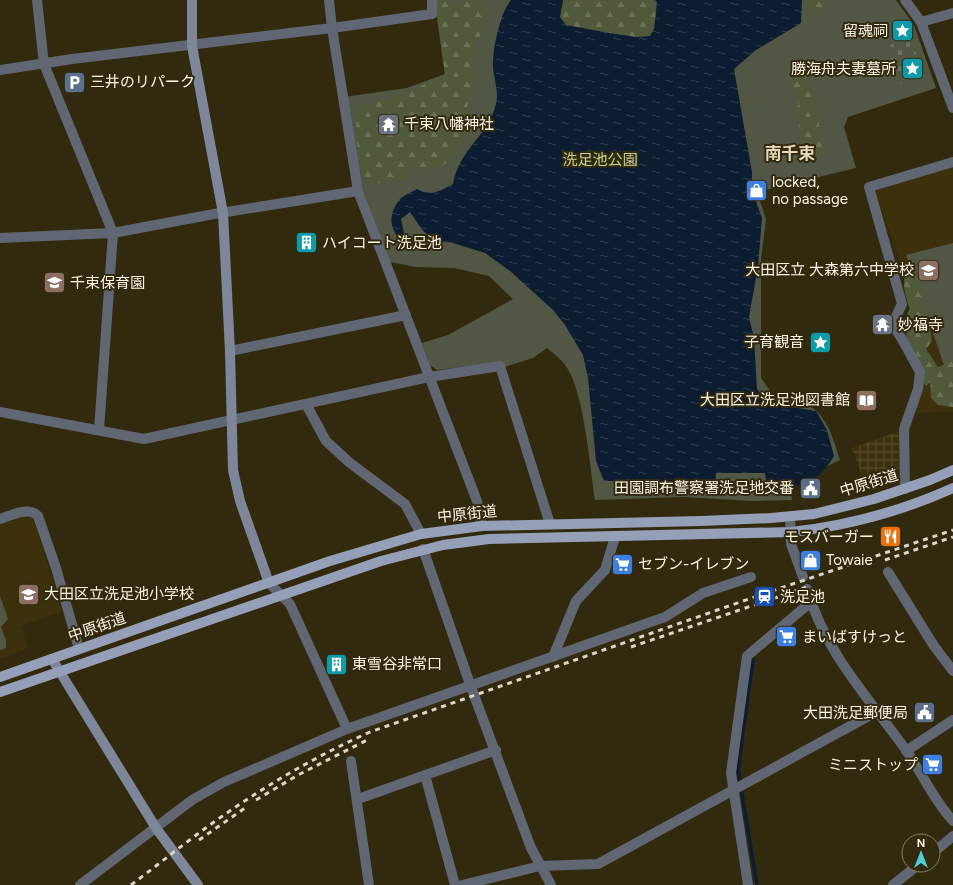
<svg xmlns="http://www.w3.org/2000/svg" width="953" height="885" font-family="Figtree,'Noto Sans JP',sans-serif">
<defs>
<pattern id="industrial-grid" width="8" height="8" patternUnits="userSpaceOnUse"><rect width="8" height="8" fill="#3c310c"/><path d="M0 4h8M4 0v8" fill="none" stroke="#594f2f"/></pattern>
<pattern id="forest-firs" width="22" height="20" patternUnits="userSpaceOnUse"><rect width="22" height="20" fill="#51593b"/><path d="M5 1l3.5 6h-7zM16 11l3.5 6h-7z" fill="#6b7157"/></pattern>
<pattern id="cemetery-stones" width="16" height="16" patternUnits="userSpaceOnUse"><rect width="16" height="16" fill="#515744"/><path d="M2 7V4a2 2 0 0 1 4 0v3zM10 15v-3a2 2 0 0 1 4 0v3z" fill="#6b705f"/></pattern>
<pattern id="water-ripples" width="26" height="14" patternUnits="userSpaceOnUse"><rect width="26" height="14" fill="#0c1d31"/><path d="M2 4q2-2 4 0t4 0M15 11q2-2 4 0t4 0" fill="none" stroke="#303e4f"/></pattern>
</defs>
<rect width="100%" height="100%" fill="#322a0e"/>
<g fill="#3c310c">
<polygon points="953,167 953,412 915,413 918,306 874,190"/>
<polygon points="26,516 33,518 62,612 21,626 28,648 0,659 0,525"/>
</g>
<polygon fill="url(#industrial-grid)" points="900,431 898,476 866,487 852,448"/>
<g fill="#515744">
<path d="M436,0H896L914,25L936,88L848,117L844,127L856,168L757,192L766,219L761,259V378L776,399C784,400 794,400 801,402C826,410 833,438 840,460L790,484L792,500L752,501L683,497L595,500C590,467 584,389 565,365C561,359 553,353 547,348L533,358L504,367L500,362L437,370L430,365L422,343L448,335L513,299L489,276L454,268L416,267L390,262L359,179L344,97L407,88L445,74L436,12Z"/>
<polygon points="953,243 953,363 944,365 906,255"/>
<polygon points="0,596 8,619 1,627 6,640 6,648 0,650"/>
</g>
<g fill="url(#forest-firs)">
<polygon points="438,0 445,0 457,9 463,0 483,0 488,9 474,54 474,81 467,107 471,116 478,122 444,165 420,171 414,166 408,168 408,175 404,179 366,185 357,144 356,108 399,96 445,75 437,11"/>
<polygon points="558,0 651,0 657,16 653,40 564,28 554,16"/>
<polygon points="806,0 824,0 823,3 824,17 807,6"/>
<polygon points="805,73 815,99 824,155 800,159 798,104 791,79"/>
<path d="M906,265L913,267L924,293L932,341L926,349L938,367L953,361V407L938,405L931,398L930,382L926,386C913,374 899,324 910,308C903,294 903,280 906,265Z"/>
</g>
<polygon fill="url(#cemetery-stones)" points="910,38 924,76 901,84 887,46"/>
<path fill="url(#water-ripples)" d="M511,0H563L560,17L566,25L615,34L637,37L650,36L654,29L657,2L655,0H802L801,23L756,50L734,69L752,172V190L762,218L758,267L749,317L754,338L757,389L766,400L780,405L816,411L827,430L834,456C818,484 798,489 767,490L765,473H716L715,492L628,491L625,481H604L596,461L588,378L583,355L565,325L553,310L510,271L485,253L453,243L437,241L423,231L410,212L401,219L404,233L398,237C388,225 390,211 400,199C404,195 412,192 417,189C431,197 440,191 453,184C459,149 489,135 496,104C499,93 494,79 493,68C492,51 500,13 511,0Z"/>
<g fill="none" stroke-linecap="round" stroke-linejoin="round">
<polyline stroke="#0c1d31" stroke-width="3.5" points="753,660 738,769 757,885"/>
<g stroke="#606672" stroke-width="10">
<polyline points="37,0 44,64 113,233 99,430"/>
<polyline points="432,0 432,14 332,28 358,191 477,501 482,526"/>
<polyline points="905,0 921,22 953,108"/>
<polyline points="921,22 953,13"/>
<polyline points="0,70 72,59 332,28 329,0"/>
<polyline points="0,238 113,233 214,214 358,191"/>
<polyline points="230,351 406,315"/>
<polyline points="306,404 326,441 350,463 405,504 421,534"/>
<polyline points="0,412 144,439 429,377 500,366 550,524"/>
<polyline points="905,489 904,429 918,389 920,372 902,339 894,327 893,323 902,304 869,187 953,162"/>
<polyline points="790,517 791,544 803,577"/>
<path d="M0,519C12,515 29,506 38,516L56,568L79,649"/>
<polyline points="423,549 471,687 531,848 551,885"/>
<polyline points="888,572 934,646 953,671"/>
<polyline points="269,583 290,604 347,729"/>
<path d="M807,589C826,654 868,697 906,750C922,773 934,801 953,821"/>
<polyline points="553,657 576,601 605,570 615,537"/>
<polyline points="906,751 953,720"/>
<polyline points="351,761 369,885"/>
<polyline points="425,775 455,885"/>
<polyline points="358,799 496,750"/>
<polyline points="933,853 953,836"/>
<polyline points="80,885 192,800 224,782 347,729 665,617 703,593 751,577"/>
<polyline points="462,885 540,866 598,864 876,712"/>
<polyline points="748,885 731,773 747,656 811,602"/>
<polyline points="893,885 918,865"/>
</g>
<g stroke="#7e8799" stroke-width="10">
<polyline points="192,0 192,46 223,213 230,351 233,470 240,501 269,583"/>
<polyline points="52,659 156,828 198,885"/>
</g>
<g stroke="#95a0b8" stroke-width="10">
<polyline points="0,677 330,561 421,534 482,526 701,521 771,518 814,514 874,499 930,480 953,470"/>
<path d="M0,692L381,561L443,545L489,539L791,532C846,526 902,511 953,488"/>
</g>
<g stroke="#dcd7c5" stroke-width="3" stroke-dasharray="5 5" stroke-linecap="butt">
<polyline points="885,560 953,537"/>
<polyline points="631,647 807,587"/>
<polyline points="256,800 298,775 369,739"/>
<polyline points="199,840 245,808"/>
<path d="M131,885C159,864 186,842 214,822C263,787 314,757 370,732L763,594L953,530"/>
</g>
</g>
<defs>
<symbol id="sight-square" viewBox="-11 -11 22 22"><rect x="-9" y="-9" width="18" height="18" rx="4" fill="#0f9aa8" stroke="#322a0e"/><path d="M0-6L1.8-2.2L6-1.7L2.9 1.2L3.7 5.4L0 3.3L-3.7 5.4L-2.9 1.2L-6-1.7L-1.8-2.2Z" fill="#fff"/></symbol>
<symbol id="parking-square" viewBox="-11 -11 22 22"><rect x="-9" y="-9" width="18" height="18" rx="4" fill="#5c6f8a" stroke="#322a0e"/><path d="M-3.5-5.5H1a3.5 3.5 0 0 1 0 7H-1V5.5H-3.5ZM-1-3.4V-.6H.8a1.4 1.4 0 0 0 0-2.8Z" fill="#fff"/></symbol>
<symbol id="temple-square" viewBox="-11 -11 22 22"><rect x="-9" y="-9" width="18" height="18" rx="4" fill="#6b7280" stroke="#322a0e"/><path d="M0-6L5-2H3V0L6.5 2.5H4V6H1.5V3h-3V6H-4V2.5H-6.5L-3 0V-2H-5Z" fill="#fff"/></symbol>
<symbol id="shop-square" viewBox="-11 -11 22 22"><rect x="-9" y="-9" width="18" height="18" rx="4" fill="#3f7fe0" stroke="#322a0e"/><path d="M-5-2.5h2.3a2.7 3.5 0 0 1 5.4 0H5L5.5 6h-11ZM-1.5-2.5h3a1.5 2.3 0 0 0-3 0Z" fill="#fff"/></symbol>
<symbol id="building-square" viewBox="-11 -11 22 22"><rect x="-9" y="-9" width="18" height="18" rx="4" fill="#0f9aa8" stroke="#322a0e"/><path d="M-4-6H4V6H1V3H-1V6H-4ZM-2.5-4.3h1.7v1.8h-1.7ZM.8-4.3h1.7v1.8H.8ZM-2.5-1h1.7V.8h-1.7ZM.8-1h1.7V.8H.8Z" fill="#fff"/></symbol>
<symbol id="school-square" viewBox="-11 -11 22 22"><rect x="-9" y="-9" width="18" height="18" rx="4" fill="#8d6e63" stroke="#322a0e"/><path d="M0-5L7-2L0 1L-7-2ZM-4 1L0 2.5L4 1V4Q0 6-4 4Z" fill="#fff"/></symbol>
<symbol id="library-square" viewBox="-11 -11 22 22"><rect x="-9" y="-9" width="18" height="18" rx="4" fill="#8d6e63" stroke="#322a0e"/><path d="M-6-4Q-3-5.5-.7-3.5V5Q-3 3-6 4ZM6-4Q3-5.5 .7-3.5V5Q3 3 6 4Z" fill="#fff"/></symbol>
<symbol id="civic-square" viewBox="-11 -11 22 22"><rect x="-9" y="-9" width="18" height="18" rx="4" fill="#5c6f8a" stroke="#322a0e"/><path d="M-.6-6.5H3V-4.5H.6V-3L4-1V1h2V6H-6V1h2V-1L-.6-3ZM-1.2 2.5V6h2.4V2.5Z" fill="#fff"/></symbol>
<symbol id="restaurant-square" viewBox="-11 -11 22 22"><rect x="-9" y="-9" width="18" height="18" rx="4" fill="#e8710a" stroke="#322a0e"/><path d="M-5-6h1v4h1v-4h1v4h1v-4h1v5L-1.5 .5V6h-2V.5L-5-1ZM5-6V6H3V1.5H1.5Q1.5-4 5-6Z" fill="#fff"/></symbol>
<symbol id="supermarket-square" viewBox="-11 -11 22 22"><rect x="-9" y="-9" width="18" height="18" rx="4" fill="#3f7fe0" stroke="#322a0e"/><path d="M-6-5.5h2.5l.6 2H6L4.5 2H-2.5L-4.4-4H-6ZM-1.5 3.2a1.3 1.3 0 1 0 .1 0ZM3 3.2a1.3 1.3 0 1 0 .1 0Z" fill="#fff"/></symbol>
<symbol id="station-square" viewBox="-11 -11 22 22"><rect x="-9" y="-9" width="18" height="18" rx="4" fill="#1a4fb4" stroke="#322a0e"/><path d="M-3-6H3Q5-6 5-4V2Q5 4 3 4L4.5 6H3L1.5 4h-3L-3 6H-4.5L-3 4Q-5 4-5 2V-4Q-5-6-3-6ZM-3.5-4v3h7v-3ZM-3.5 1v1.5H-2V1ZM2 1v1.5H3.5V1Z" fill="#fff"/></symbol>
</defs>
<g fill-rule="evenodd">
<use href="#sight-square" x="890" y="18" width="25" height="25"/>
<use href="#sight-square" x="900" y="56" width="25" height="25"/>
<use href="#parking-square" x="62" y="70" width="25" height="25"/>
<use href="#temple-square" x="376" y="112" width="25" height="25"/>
<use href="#shop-square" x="744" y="178" width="25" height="25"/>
<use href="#building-square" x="294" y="230" width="25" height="25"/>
<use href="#school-square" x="916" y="258" width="25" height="25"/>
<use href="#school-square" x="42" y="270" width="25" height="25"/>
<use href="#temple-square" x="870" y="312" width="25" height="25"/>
<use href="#sight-square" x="808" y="330" width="25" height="25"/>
<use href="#library-square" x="854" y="388" width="25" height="25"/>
<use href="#civic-square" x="798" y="476" width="25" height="25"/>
<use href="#restaurant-square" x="878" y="524" width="25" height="25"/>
<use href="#shop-square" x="798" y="548" width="25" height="25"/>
<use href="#supermarket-square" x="610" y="552" width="25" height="25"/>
<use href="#school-square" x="16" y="582" width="25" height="25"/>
<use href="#station-square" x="752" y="584" width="25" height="25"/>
<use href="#supermarket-square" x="774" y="624" width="25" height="25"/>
<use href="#building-square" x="324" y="652" width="25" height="25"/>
<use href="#civic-square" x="912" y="700" width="25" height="25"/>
<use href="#supermarket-square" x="920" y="752" width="25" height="25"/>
</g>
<g text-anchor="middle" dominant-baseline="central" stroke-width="4" stroke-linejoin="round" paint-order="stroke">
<g font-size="15" fill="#f9f4e4" stroke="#322a0e" text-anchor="start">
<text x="888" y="31" text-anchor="end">留魂祠</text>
<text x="896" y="69" text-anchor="end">勝海舟夫妻墓所</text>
<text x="90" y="82">三井のリパーク</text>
<text x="404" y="124">千束八幡神社</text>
<text x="772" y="182">locked,<tspan x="772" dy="17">no passage</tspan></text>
<text x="322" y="243">ハイコート洗足池</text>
<text x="914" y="270" text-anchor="end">大田区立 大森第六中学校</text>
<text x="70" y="283">千束保育園</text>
<text x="898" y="325">妙福寺</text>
<text x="804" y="342" text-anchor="end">子育観音</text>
<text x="850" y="400" text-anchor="end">大田区立洗足池図書館</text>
<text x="794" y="488" text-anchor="end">田園調布警察署洗足地交番</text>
<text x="874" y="537" text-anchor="end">モスバーガー</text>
<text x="826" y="560">Towaie</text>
<text x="638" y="564">セブン-イレブン</text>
<text x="44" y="594">大田区立洗足池小学校</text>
<text x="780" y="597">洗足池</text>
<text x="802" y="637">まいばすけっと</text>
<text x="352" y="664">東雪谷非常口</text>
<text x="908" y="713" text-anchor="end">大田洗足郵便局</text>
<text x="918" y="765" text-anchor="end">ミニストップ</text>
</g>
<g font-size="15" fill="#c3d29a" stroke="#322a0e">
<text x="600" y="160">洗足池公園</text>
</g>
<g font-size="15" fill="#f9f4e4" stroke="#322a0e">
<text transform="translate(869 483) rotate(-17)">中原街道</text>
<text transform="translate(467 514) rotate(-6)">中原街道</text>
<text transform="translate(97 627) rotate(-19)">中原街道</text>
</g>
<g font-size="17" font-weight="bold" fill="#e3d9b9" stroke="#322a0e">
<text x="790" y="153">南千束</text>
</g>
</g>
<g transform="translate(921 853)"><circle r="19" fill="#322a0e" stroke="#827b64"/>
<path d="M0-3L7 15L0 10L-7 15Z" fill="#54cadd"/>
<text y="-6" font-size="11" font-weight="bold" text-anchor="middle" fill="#f9f4e4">N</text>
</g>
</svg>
